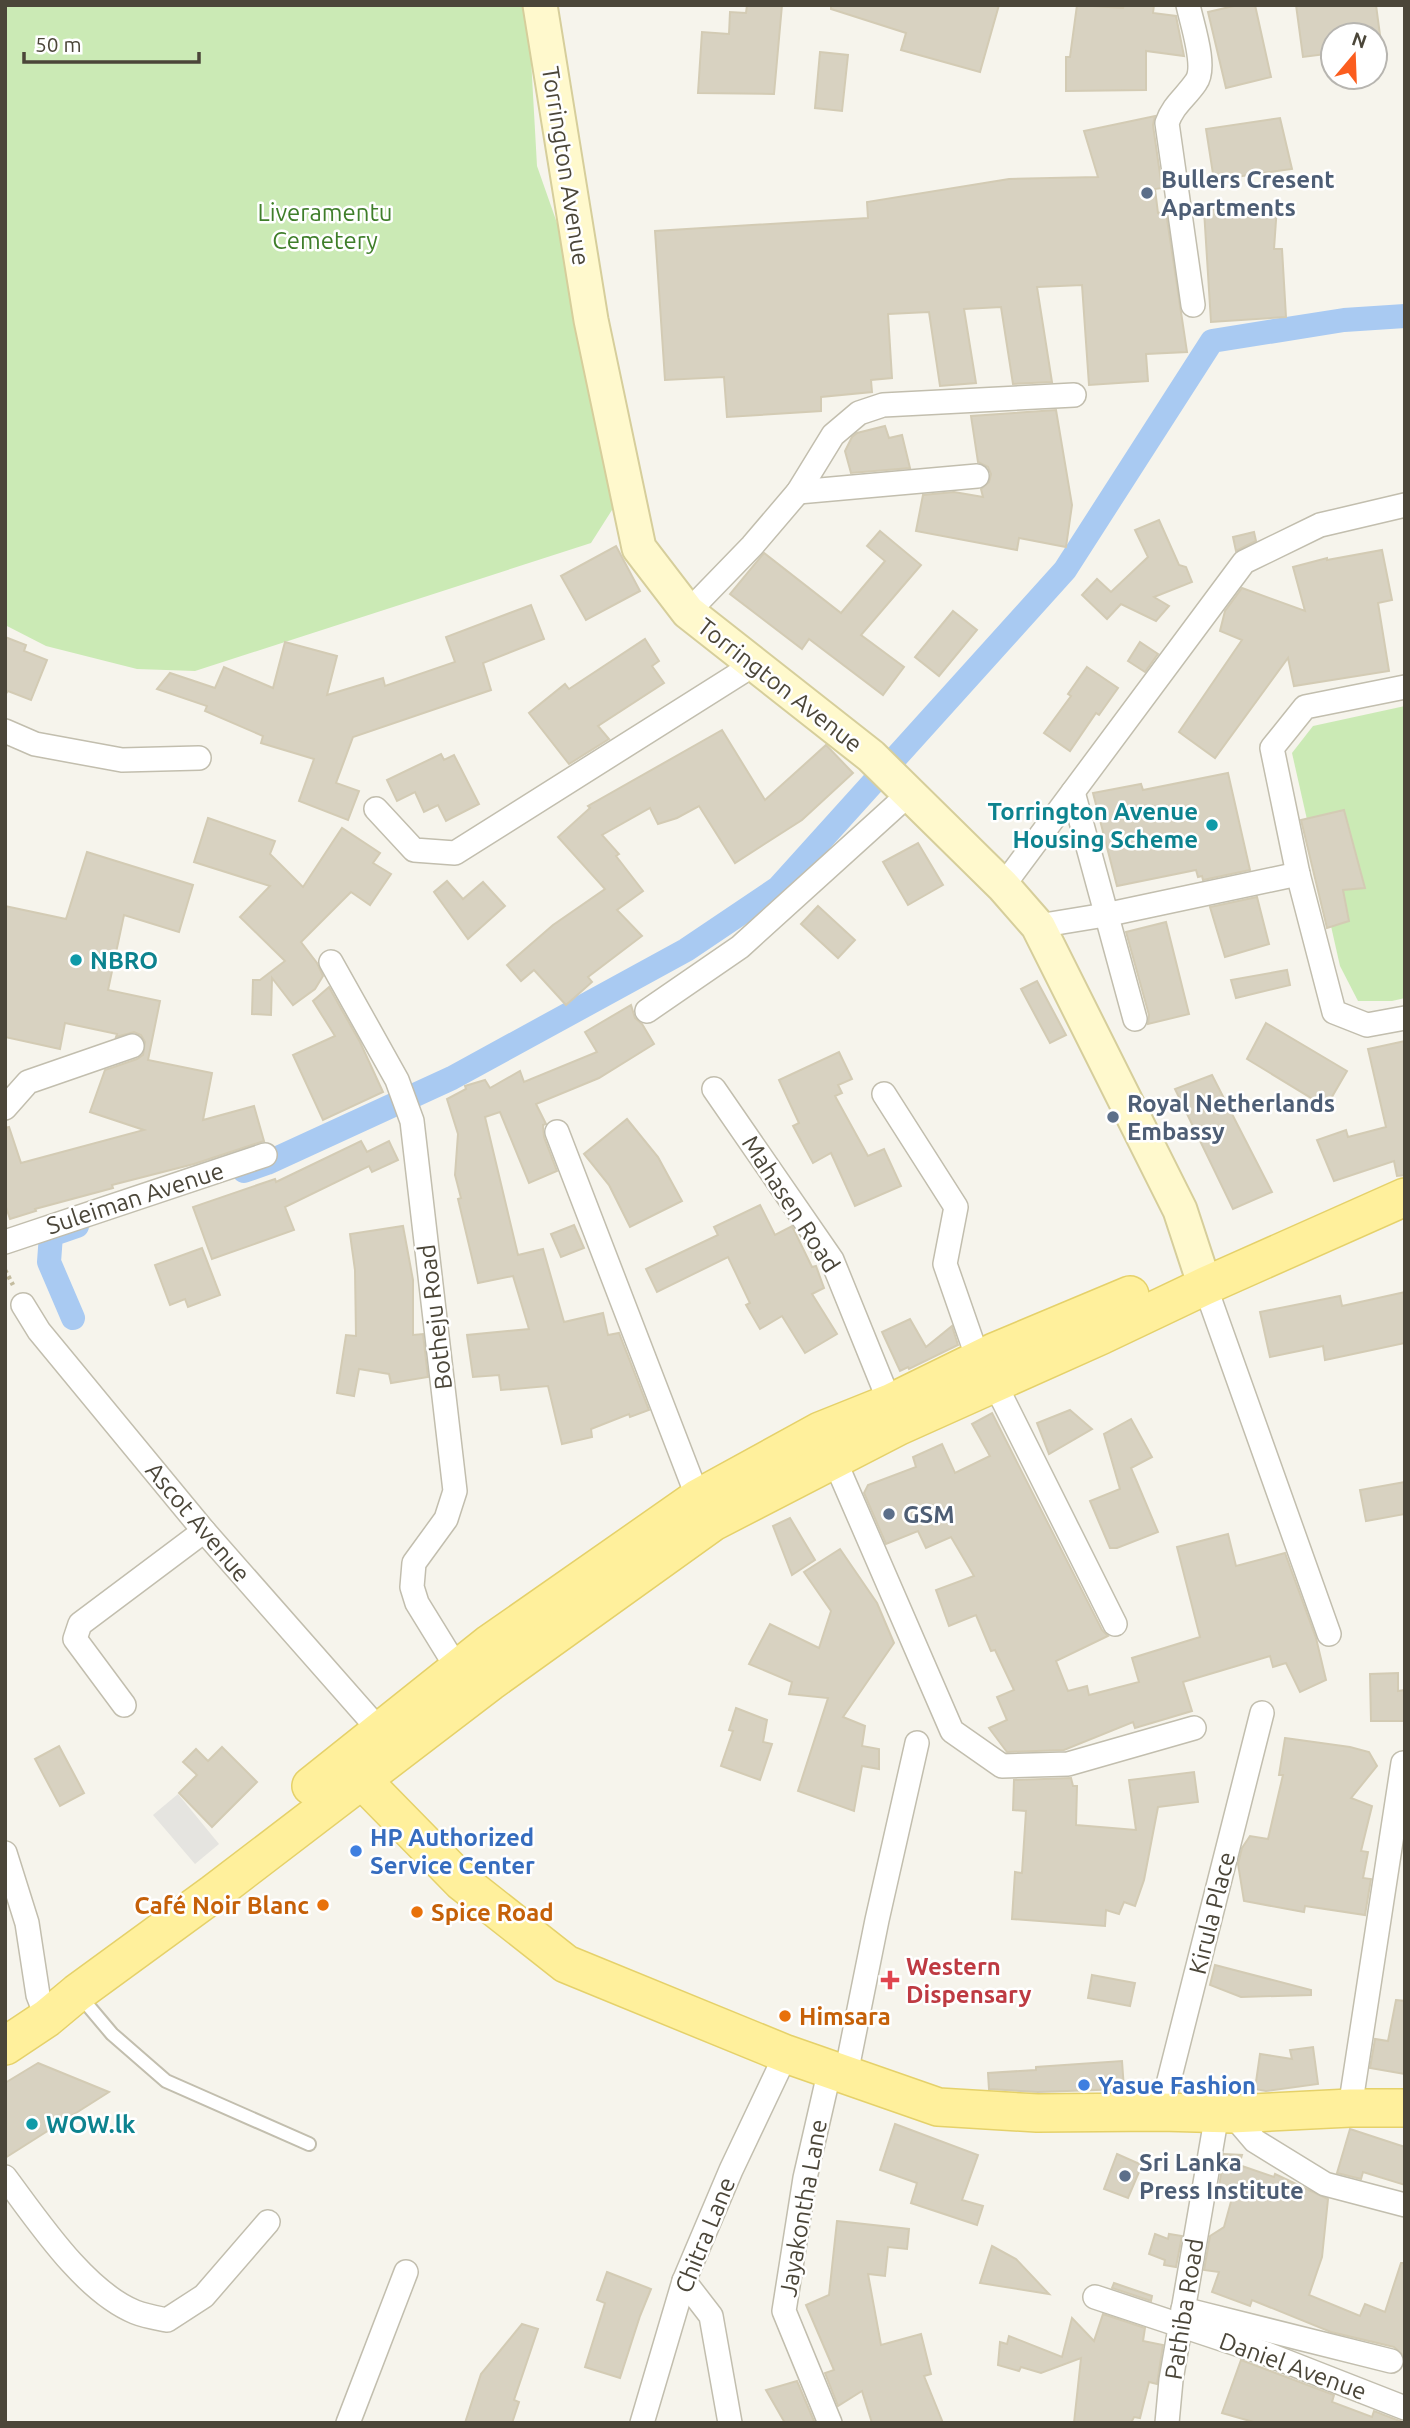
<svg xmlns="http://www.w3.org/2000/svg" width="1410" height="2428" font-family="Ubuntu,sans-serif">
<rect width="100%" height="100%" fill="#f6f4ec"/>
<g fill="#cbeab5">
<polygon points="5,5 528,5 537,166 591,320 619,499 591,543 195,671 137,669 46,646 5,625"/>
<polygon points="1405,706 1405,998 1392,1001 1358,1001 1340,966 1292,753 1313,726"/>
</g>
<polygon fill="#e5e4e0" points="178,1794 219,1844 195,1864 153,1815"/>
<g fill="none" stroke-linecap="round" stroke-linejoin="round">
<g stroke="#a9caf2" stroke-width="24">
<polyline points="244,1171 267,1163 452,1078 686,950 778,888 1065,570 1212,341 1344,320 1405,316"/>
<polyline points="73,1318 49,1262 51,1235 77,1226"/>
</g>
</g>
<g fill="#d8d2c1" stroke="#d3cbb4" stroke-width="2">
<polygon points="747,5 782,5 774,94 698,93 702,32 729,34 730,12 746,13"/>
<polygon points="831,5 999,5 980,72 901,50 906,33 831,9"/>
<polygon points="1077,5 1123,8 1124,5 1154,5 1153,13 1176,16 1184,56 1146,51 1146,90 1066,91 1066,57 1070,57"/>
<polygon points="1238,5 1255,5 1271,77 1226,88 1208,12"/>
<polygon points="1296,5 1376,5 1380,35 1333,35 1333,53 1303,57"/>
<polygon points="820,52 848,55 842,111 815,108"/>
<polygon points="1155,116 1153,125 1162,188 1155,189 1158,213 1166,212 1187,352 1146,354 1148,381 1089,385 1082,285 1037,287 1052,382 1013,384 1001,307 964,309 976,383 940,386 929,312 888,314 892,378 871,380 872,392 821,397 821,411 727,417 724,377 665,380 655,231 868,218 867,202 1009,179 1098,177 1084,131"/>
<polygon points="1280,118 1292,169 1214,180 1206,129"/>
<polygon points="1277,206 1274,249 1282,249 1286,317 1211,322 1204,210"/>
<polygon points="1056,410 1072,505 1066,547 1019,538 1017,550 916,531 923,495 954,492 983,497 981,489 989,482 991,474 988,467 978,462 971,416"/>
<polygon points="885,426 889,438 902,435 910,468 851,473 845,451 852,437 857,433"/>
<polygon points="1159,520 1179,565 1186,567 1192,582 1154,597 1169,606 1156,621 1121,604 1107,619 1082,595 1097,579 1111,592 1148,557 1135,530"/>
<polygon points="880,531 921,565 861,635 904,667 883,695 809,639 802,649 730,594 764,553 841,613 885,561 867,546"/>
<polygon points="1254,532 1256,541 1236,551 1233,537"/>
<polygon points="616,546 640,591 586,620 561,576"/>
<polygon points="1382,550 1392,600 1378,603 1389,671 1294,686 1288,658 1215,758 1179,732 1242,640 1220,631 1225,611 1242,588 1305,611 1293,567 1327,558 1327,560"/>
<polygon points="531,605 544,639 483,663 491,690 353,737 336,783 359,791 348,820 299,801 314,759 261,743 263,736 205,711 207,706 157,689 170,673 215,688 224,667 273,688 285,642 337,656 327,695 383,678 385,686 455,662 446,637"/>
<polygon points="953,611 977,630 939,676 915,657"/>
<polygon points="5,637 26,645 24,651 47,660 31,700 8,691 5,695"/>
<polygon points="645,639 659,661 652,666 664,683 598,726 609,739 569,764 529,713 565,684 569,689"/>
<polygon points="1140,642 1158,654 1145,672 1128,661"/>
<polygon points="1087,667 1118,688 1099,715 1096,713 1070,751 1044,733 1071,696 1068,694"/>
<polygon points="722,730 765,800 826,745 853,773 802,820 735,863 699,806 677,818 658,824 650,808 602,835 619,854 616,856 643,891 617,910 642,936 588,977 592,982 566,1005 534,970 521,981 507,965 553,925 605,889 558,837 590,808 588,806"/>
<polygon points="441,754 444,760 454,755 479,804 446,821 438,805 424,812 415,792 397,801 387,780"/>
<polygon points="1228,773 1250,870 1203,880 1202,876 1198,877 1196,870 1117,886 1093,793 1141,784 1143,790"/>
<polygon points="1344,810 1365,888 1343,890 1349,921 1327,928 1301,820"/>
<polygon points="208,818 275,841 270,854 303,887 342,828 380,853 373,863 391,874 370,905 351,892 301,942 317,963 323,976 315,989 293,1005 272,978 271,1015 252,1014 253,980 260,980 285,961 240,917 270,886 194,862"/>
<polygon points="918,843 943,885 908,905 883,862"/>
<polygon points="87,852 193,885 179,932 124,915 108,990 160,1001 148,1060 212,1073 203,1120 254,1106 264,1141 194,1164 112,1185 113,1188 35,1209 36,1211 10,1219 5,1204 5,1128 9,1127 21,1163 144,1130 90,1112 105,1070 137,1059 143,1055 145,1042 141,1035 134,1032 116,1037 117,1034 65,1023 60,1049 5,1037 5,906 66,919"/>
<polygon points="447,881 463,899 483,882 505,906 468,939 434,892"/>
<polygon points="1257,897 1269,944 1225,957 1210,907"/>
<polygon points="818,906 855,940 838,958 801,924"/>
<polygon points="1166,922 1189,1014 1148,1024 1149,1015 1126,932"/>
<polygon points="1287,970 1290,985 1236,998 1231,980"/>
<polygon points="1037,981 1066,1035 1050,1043 1021,989"/>
<polygon points="329,987 360,1042 383,1092 323,1120 293,1055 335,1036 313,1001"/>
<polygon points="631,1005 635,1018 642,1024 654,1044 599,1078 536,1104 546,1124 543,1125 544,1137 557,1171 529,1183 500,1112 485,1117 518,1255 543,1249 564,1322 603,1313 608,1335 619,1333 649,1410 630,1417 629,1414 591,1429 592,1437 562,1444 548,1386 501,1390 499,1375 473,1377 467,1335 529,1329 513,1276 478,1283 458,1199 461,1198 455,1175 458,1134 447,1099 466,1089 465,1086 485,1080 490,1088 520,1071 524,1082 597,1052 585,1032"/>
<polygon points="1266,1023 1347,1071 1326,1107 1247,1059"/>
<polygon points="1405,1041 1405,1175 1397,1176 1394,1161 1334,1181 1317,1140 1346,1130 1348,1137 1386,1127 1368,1049"/>
<polygon points="839,1052 852,1079 838,1085 842,1093 835,1096 868,1156 884,1149 901,1186 855,1206 831,1153 813,1163 793,1126 799,1123 779,1080"/>
<polygon points="1212,1075 1272,1192 1233,1209 1175,1089"/>
<polygon points="627,1119 658,1157 682,1201 630,1227 609,1185 584,1154"/>
<polygon points="361,1141 367,1152 389,1141 398,1160 372,1172 369,1166 285,1207 294,1230 212,1259 193,1207 275,1179 276,1182"/>
<polygon points="760,1205 775,1235 792,1226 812,1267 816,1266 824,1288 812,1294 837,1334 805,1353 782,1316 760,1329 746,1305 750,1303 728,1257 657,1292 646,1269 718,1235 714,1227"/>
<polygon points="574,1225 584,1248 561,1257 551,1234"/>
<polygon points="403,1226 413,1280 413,1335 423,1334 428,1377 391,1383 389,1374 359,1369 354,1396 337,1393 346,1335 356,1336 355,1270 350,1234"/>
<polygon points="202,1248 220,1295 188,1307 185,1299 170,1305 155,1265"/>
<polygon points="1405,1292 1405,1343 1325,1360 1323,1346 1270,1357 1260,1312 1340,1296 1342,1306"/>
<polygon points="910,1319 926,1347 952,1326 958,1345 909,1369 908,1367 900,1371 882,1332"/>
<polygon points="1070,1410 1092,1429 1049,1454 1037,1423"/>
<polygon points="992,1413 1102,1630 1108,1636 1056,1661 1068,1691 1087,1686 1089,1695 1139,1682 1132,1658 1200,1637 1177,1547 1228,1534 1236,1566 1285,1553 1316,1638 1326,1680 1300,1692 1286,1663 1273,1667 1270,1656 1183,1682 1192,1711 1135,1728 1133,1722 1064,1750 1007,1752 989,1728 1007,1720 997,1697 1014,1690 995,1650 991,1651 976,1615 949,1626 936,1590 974,1576 951,1537 926,1548 918,1531 886,1544 864,1493 868,1485 916,1467 913,1457 942,1444 955,1473 990,1456 972,1424"/>
<polygon points="1131,1419 1152,1457 1131,1468 1158,1532 1117,1548 1110,1548 1090,1501 1120,1489 1104,1434"/>
<polygon points="1405,1482 1405,1514 1366,1521 1360,1490"/>
<polygon points="790,1518 815,1560 792,1575 773,1526"/>
<polygon points="840,1549 877,1603 894,1643 843,1717 865,1726 862,1746 879,1749 879,1769 862,1766 854,1811 798,1791 828,1698 789,1694 792,1682 749,1664 770,1624 819,1648 831,1611 804,1572"/>
<polygon points="1398,1673 1398,1691 1405,1690 1405,1721 1371,1721 1370,1674"/>
<polygon points="736,1708 767,1720 763,1742 772,1744 760,1780 721,1766 733,1731 729,1730"/>
<polygon points="1285,1738 1350,1747 1369,1752 1377,1766 1351,1798 1372,1806 1361,1851 1368,1852 1363,1878 1371,1879 1365,1915 1305,1906 1304,1912 1244,1901 1238,1864 1242,1848 1250,1836 1268,1839 1283,1775 1279,1775"/>
<polygon points="59,1746 84,1793 60,1806 35,1759"/>
<polygon points="222,1747 257,1782 212,1827 179,1793 197,1775 183,1762 196,1749 208,1761"/>
<polygon points="1194,1772 1198,1802 1158,1807 1144,1880 1135,1906 1124,1902 1119,1914 1106,1910 1105,1926 1012,1919 1015,1872 1022,1873 1026,1811 1013,1810 1014,1780 1071,1778 1073,1786 1077,1786 1076,1825 1136,1830 1129,1780"/>
<polygon points="1215,1965 1311,1990 1311,1995 1241,1997 1210,1985"/>
<polygon points="1092,1975 1135,1983 1130,2006 1088,1998"/>
<polygon points="1396,2000 1405,2001 1405,2074 1370,2068 1375,2039 1388,2041"/>
<polygon points="1313,2047 1318,2084 1266,2091 1255,2089 1260,2054 1292,2059 1290,2050"/>
<polygon points="1122,2061 1124,2089 1038,2092 989,2089 988,2073 1036,2070 1036,2067"/>
<polygon points="38,2063 109,2092 5,2158 5,2083"/>
<polygon points="895,2124 978,2155 962,2200 983,2206 977,2225 911,2203 917,2183 880,2170"/>
<polygon points="1350,2129 1405,2147 1405,2185 1363,2172 1361,2179 1337,2173"/>
<polygon points="1117,2154 1142,2165 1128,2198 1104,2189"/>
<polygon points="1224,2154 1242,2155 1239,2165 1274,2177 1275,2174 1328,2199 1322,2257 1309,2295 1360,2316 1365,2304 1385,2312 1401,2263 1405,2263 1405,2357 1394,2347 1331,2332 1252,2300 1250,2306 1212,2292 1219,2272 1204,2270 1210,2236 1224,2227 1232,2198 1218,2193"/>
<polygon points="837,2221 909,2229 907,2249 888,2247 885,2276 868,2274 881,2345 921,2334 931,2374 924,2376 943,2423 872,2423 862,2391 838,2406 825,2373 834,2370 806,2305 829,2295"/>
<polygon points="1155,2234 1168,2239 1169,2234 1182,2236 1176,2267 1164,2265 1165,2260 1149,2254"/>
<polygon points="992,2246 1016,2259 1049,2294 980,2283"/>
<polygon points="607,2272 651,2289 640,2316 620,2378 585,2367 605,2303 597,2300"/>
<polygon points="1114,2283 1152,2296 1151,2301 1112,2288"/>
<polygon points="1103,2314 1145,2328 1143,2341 1163,2345 1157,2384 1149,2382 1140,2418 1134,2417 1131,2423 1074,2423 1081,2358 1041,2373 1021,2367 1019,2371 998,2365 1000,2342 1007,2344 1009,2336 1062,2357 1072,2318 1094,2341"/>
<polygon points="522,2324 538,2329 514,2400 519,2402 512,2423 465,2423 481,2374"/>
<polygon points="1241,2360 1334,2395 1332,2402 1372,2417 1374,2411 1405,2423 1257,2423 1222,2413"/>
<polygon points="797,2381 814,2421 811,2423 785,2423 766,2390"/>
</g>
<g fill="none" stroke-linecap="round" stroke-linejoin="round">
<defs>
<polyline id="lane" points="80,1996 112,2034 166,2081 309,2144"/>
<g id="street">
<path d="M1188,5C1192,24 1207,67 1196,82C1186,97 1173,105 1167,123L1193,305"/>
<polyline points="798,492 977,476"/>
<polyline points="688,612 752,546 798,492 833,435 859,413 883,405 1074,395"/>
<polyline points="1405,687 1305,707 1272,748 1298,874 1334,1012 1367,1025 1405,1018"/>
<polyline points="5,731 35,744 122,760 199,758"/>
<polyline points="1073,792 1135,1019"/>
<polyline points="376,809 414,850 455,853 753,665"/>
<polyline points="1003,886 1244,562 1320,525 1405,505"/>
<polyline points="1038,926 1105,915 1298,874"/>
<polyline points="331,962 397,1080 412,1121 455,1491 446,1519 414,1563 412,1587 417,1603 457,1668"/>
<polyline points="647,1011 740,947 910,793"/>
<polyline points="714,1089 832,1260 890,1403"/>
<polyline points="884,1094 956,1207 945,1264 978,1359"/>
<polyline points="5,1108 28,1082 132,1046"/>
<polyline points="557,1132 698,1498"/>
<polyline points="5,1242 265,1155"/>
<polyline points="1205,1286 1329,1634"/>
<polyline points="23,1305 39,1331 204,1531 381,1732"/>
<polyline points="995,1384 1115,1624"/>
<polyline points="834,1459 952,1731 1002,1766 1068,1764 1194,1728"/>
<polyline points="124,1705 75,1639 80,1624 204,1531"/>
<polyline points="5,1853 27,1923 38,1995 47,2018"/>
<polyline points="830,2069 805,2178 784,2311 830,2423"/>
<polyline points="846,2074 877,1920 917,1743"/>
<polyline points="1350,2108 1403,1763"/>
<polyline points="1161,2112 1262,1713"/>
<polyline points="1232,2114 1255,2141 1325,2184 1405,2205"/>
<path d="M5,2177C38,2221 84,2291 135,2312C145,2316 157,2318 167,2320L204,2296L268,2222"/>
<polyline points="684,2281 711,2316 730,2423"/>
<polyline points="1095,2297 1267,2354 1405,2408"/>
<polyline points="1183,2309 1391,2361"/>
<polyline points="348,2423 406,2272"/>
<polyline points="642,2423 684,2281 731,2170 786,2054"/>
<polyline points="1167,2423 1171,2380 1217,2114"/>
</g>
<polyline id="secondary" points="540,5 591,320 639,548 688,612 871,756 1003,886 1038,926 1180,1210 1205,1286"/>
<g id="primary">
<polyline points="346,1759 361,1779 462,1882 566,1964 786,2054 938,2107 1037,2113 1161,2112 1232,2114 1350,2108 1405,2108"/>
<polyline points="311,1786 489,1644 698,1498 820,1431 890,1403 994,1352 1130,1295"/>
<polyline points="5,2046 47,2018 77,1993 214,1893 490,1682 713,1522 899,1426 1102,1335 1205,1286 1405,1197"/>
</g>
</defs>
<use href="#lane" stroke="#c2beae" stroke-width="16"/>
<use href="#street" stroke="#c2beae" stroke-width="26"/>
<use href="#secondary" stroke="#d6ce9b" stroke-width="37"/>
<use href="#primary" stroke="#e5d16a" stroke-width="40"/>
<polyline stroke="#c4bc9f" stroke-width="4.5" stroke-dasharray="3.5 3.5" stroke-linecap="butt" points="5,1270 13,1285"/>
<use href="#lane" stroke="#fff" stroke-width="12"/>
<use href="#street" stroke="#fff" stroke-width="23"/>
<use href="#secondary" stroke="#fff9cd" stroke-width="33"/>
<use href="#primary" stroke="#fff09c" stroke-width="37"/>
</g>
<g fill="#5c6f8a" stroke="#fff" stroke-width="2.5">
<circle cx="1147" cy="193" r="7"/>
<circle cx="1113" cy="1117" r="7"/>
<circle cx="889" cy="1514" r="7"/>
<circle cx="1125" cy="2176" r="7"/>
</g>
<g fill="#0f9aa8" stroke="#fff" stroke-width="2.5">
<circle cx="1212" cy="825" r="7"/>
<circle cx="76" cy="960" r="7"/>
<circle cx="32" cy="2124" r="7"/>
</g>
<g fill="#3f7fe0" stroke="#fff" stroke-width="2.5">
<circle cx="356" cy="1851" r="7"/>
<circle cx="1084" cy="2085" r="7"/>
</g>
<g fill="#e8710a" stroke="#fff" stroke-width="2.5">
<circle cx="323" cy="1905" r="7"/>
<circle cx="417" cy="1912" r="7"/>
<circle cx="785" cy="2016" r="7"/>
</g>
<path fill="#e0444e" stroke="#fff" stroke-width="2.5" d="M886.5 1969.5h7v7h7v7h-7v7h-7v-7h-7v-7h7z"/>
<g text-anchor="middle" dominant-baseline="central" stroke-width="5" stroke-linejoin="round" paint-order="stroke">
<g font-size="24" fill="#4b4639" stroke="#fff">
<text transform="translate(566 166) rotate(81)">Torrington Avenue</text>
<text transform="translate(780 685) rotate(38)">Torrington Avenue</text>
<text transform="translate(135 1198) rotate(-18)">Suleiman Avenue</text>
<text transform="translate(791 1204) rotate(57)">Mahasen Road</text>
<text transform="translate(435 1317) rotate(-97)">Botheju Road</text>
<text transform="translate(198 1522) rotate(50)">Ascot Avenue</text>
<text transform="translate(1212 1913) rotate(-76)">Kirula Place</text>
<text transform="translate(803 2208) rotate(-80)">Jayakontha Lane</text>
<text transform="translate(705 2235) rotate(-68)">Chitra Lane</text>
<text transform="translate(1184 2309) rotate(-81)">Pathiba Road</text>
<text transform="translate(1293 2366) rotate(20)">Daniel Avenue</text>
</g>
<g font-size="24" font-weight="bold" fill="#4e5e75" stroke="#fff" text-anchor="start">
<text x="1161" y="179">Bullers Cresent<tspan x="1161" dy="28">Apartments</tspan></text>
<text x="1127" y="1103">Royal Netherlands<tspan x="1127" dy="28">Embassy</tspan></text>
<text x="903" y="1514">GSM</text>
<text x="1139" y="2162">Sri Lanka<tspan x="1139" dy="28">Press Institute</tspan></text>
</g>
<g font-size="24" fill="#3f7e2a" stroke="#fff">
<text x="325" y="212">Liveramentu<tspan x="325" dy="28">Cemetery</tspan></text>
</g>
<g font-size="24" font-weight="bold" fill="#0d838f" stroke="#fff" text-anchor="start">
<text x="1198" y="811" text-anchor="end">Torrington Avenue<tspan x="1198" dy="28">Housing Scheme</tspan></text>
<text x="90" y="960">NBRO</text>
<text x="46" y="2124">WOW.lk</text>
</g>
<g font-size="24" font-weight="bold" fill="#366cbe" stroke="#fff" text-anchor="start">
<text x="370" y="1837">HP Authorized<tspan x="370" dy="28">Service Center</tspan></text>
<text x="1098" y="2085">Yasue Fashion</text>
</g>
<g font-size="24" font-weight="bold" fill="#c56008" stroke="#fff" text-anchor="start">
<text x="309" y="1905" text-anchor="end">Café Noir Blanc</text>
<text x="431" y="1912">Spice Road</text>
<text x="799" y="2016">Himsara</text>
</g>
<g font-size="24" font-weight="bold" fill="#be3a42" stroke="#fff" text-anchor="start">
<text x="906" y="1966">Western<tspan x="906" dy="28">Dispensary</tspan></text>
</g>
</g>
<rect width="1410" height="2428" fill="none" stroke="#4b4639" stroke-width="14"/>
<g transform="translate(1354 56) rotate(19)"><circle r="33" fill="#ffffff" stroke="#b7b5b0" stroke-width="2"/>
<path d="M0-5L12 26L0 18L-12 26Z" fill="#fb5d1e"/>
<text y="-10" font-size="19" font-weight="bold" text-anchor="middle" fill="#4b4639">N</text>
</g>
<path d="M24 52v10h175v-10" fill="none" stroke="#4b4639" stroke-width="3.5"/>
<text x="35" y="52" font-size="21" fill="#4b4639" stroke="#ffffff" stroke-width="5" paint-order="stroke">50 m</text>
</svg>
